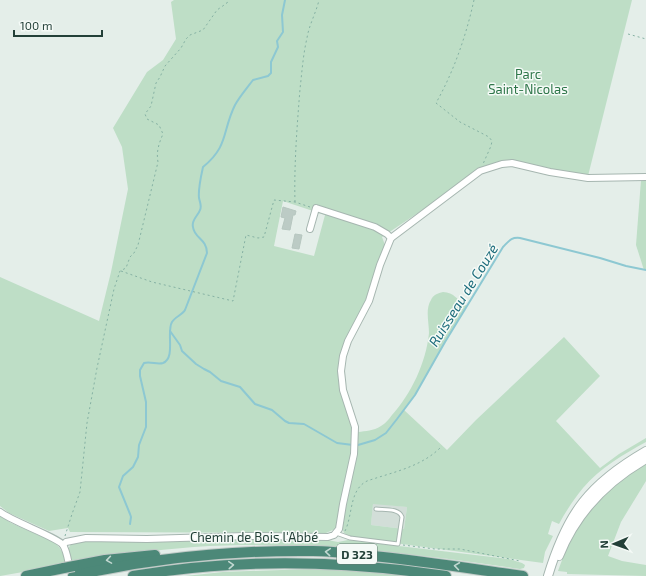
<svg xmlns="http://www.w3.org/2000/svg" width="646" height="576" font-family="'Exo 2',sans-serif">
<rect width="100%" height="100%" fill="#e4eee9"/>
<polygon fill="#d2ded8" points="373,503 407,507 404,529 371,525"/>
<g fill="#bedec6" fill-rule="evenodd">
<path d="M174,0H632L588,176L556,171L515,161L491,164L382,237L385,245L372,285L339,370L353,432V448L337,528L326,533L70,532L68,528L49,531L9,513L0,506V277L99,321L111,272L128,189L122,147L113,128L147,72L163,60L176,39L171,2ZM283,201L325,215L314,256L274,246Z"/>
<polygon points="641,180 646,180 646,270 644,270 636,245"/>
<path d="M443,292C454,292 458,301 467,306L445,342L415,395L404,410L447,450L476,420L564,337L600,376L556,421L600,468L619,454L646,438V442C624,454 600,468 583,488C574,499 566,511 559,524L552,521L548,534L553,536L545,552L543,563L350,537L344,533L342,527L357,454L358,432C366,431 373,431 381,426C385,424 389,419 392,415C411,394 426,363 429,333C429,323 425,309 431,300C433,295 438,293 443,292ZM373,504L407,507L404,529L371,525Z"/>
<path d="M646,463V481L621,522L608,556L622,561L646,565V576L567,574V572L558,571C570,537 589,505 617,482C626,475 637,469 646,463Z"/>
<path d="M0,516L11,523L54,542C61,548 64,554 66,563L63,565L0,576Z"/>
<path d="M203,539H322L338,542L348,540L509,559L522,563L525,565L524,568L520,569C412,553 304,540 194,547C153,550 112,556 71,562L68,549L71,544L83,541Z"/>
<polygon points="310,569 366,571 406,576 185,576 223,572"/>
</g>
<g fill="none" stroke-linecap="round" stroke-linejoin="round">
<g stroke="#8dc8d2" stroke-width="2">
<polyline points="170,331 180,345 182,351 196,364 204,369 210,372 221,381 240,387 255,404 272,410 285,421 289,423 304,424 337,443 353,445"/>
<path d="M358,445L375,440L386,433L397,419L415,395L445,342L503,247C509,241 511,237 520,238L600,258L626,266L646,270"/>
<path d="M130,524L131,517L130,514L119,487L123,476L133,467L138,457L139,445L146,427V402L140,376V370L144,363C151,361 157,365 163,363C176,358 166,332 172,322C175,317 182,315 185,310L207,253C207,239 194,238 193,227C191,220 198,216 200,210C202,206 200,203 199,198C198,189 201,176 203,167C229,146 222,131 235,105C240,96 247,88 253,80L268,76L271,73V62L278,47L277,41L283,32L282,15L285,0"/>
</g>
</g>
<g fill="#bccbc5" stroke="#b7c7c0">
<polygon points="283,207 296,211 295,215 293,215 290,230 282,229 285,218 281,217"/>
<polygon points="295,234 302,235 299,249 292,248"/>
</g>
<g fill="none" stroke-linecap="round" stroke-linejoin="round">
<defs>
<path id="service" d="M336,533L350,538L398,544L402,517C399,508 384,510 376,509"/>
<g id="minor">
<polyline points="310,229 316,208 375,227 387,234 391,238"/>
<path d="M0,512C13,522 57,537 63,545C67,551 68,561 70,569"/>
<polyline points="63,545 66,542 86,538 147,539 246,536 328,537 334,535 339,529 343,504 354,454 355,427 343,390 342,380 341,371 343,356 348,341 369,301 380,265 391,238 480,171 502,164 512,163 550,172 588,178 646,177"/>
</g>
<g id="tertiary">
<path d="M559,556C576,513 606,482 646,459"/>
<path d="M548,576C567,513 589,484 646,451"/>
</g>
<g id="trunk">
<polyline points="74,566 105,560 155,555"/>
<polyline points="26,576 64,568"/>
<path d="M73,576C152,558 233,550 313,551C333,551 354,554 373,556C424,561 473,569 523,576"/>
<path d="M133,576C237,558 342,560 446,576"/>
</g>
</defs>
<use href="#service" stroke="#a6b6b0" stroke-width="5"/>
<use href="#minor" stroke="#a6b6b0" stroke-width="8"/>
<use href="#tertiary" stroke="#a6b6b0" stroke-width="10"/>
<use href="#trunk" stroke="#c1cac7" stroke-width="12"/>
<g stroke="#85b1a3" stroke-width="1" stroke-dasharray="2 3" stroke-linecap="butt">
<path d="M474,0C466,36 454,71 436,103L460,122L489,137L492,141L491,146L483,164"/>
<polyline points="628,34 646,39"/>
<path d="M295,202C294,165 297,127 300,89C302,72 303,55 307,38C309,25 316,13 319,0"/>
<polyline points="121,271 152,282 233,301 246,235 258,238 264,237 274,200 295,202 310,207"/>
<path d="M345,531C353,515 349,490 367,481C393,472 422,467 442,446"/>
<path d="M65,536L72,514L80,492L87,423L97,368L114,289L120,271L126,268L130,257L134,253L138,245L158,162C156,152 159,143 163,134L159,125L147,119L145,114L151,106L156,83L160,77L165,66L181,48L186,39L190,35L203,30L217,10L227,3L228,0"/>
<polyline points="403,545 435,549 460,549 520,561"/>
</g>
<use href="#service" stroke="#fff" stroke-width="3"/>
<use href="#minor" stroke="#fff" stroke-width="6"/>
<use href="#tertiary" stroke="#fff" stroke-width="8"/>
<use href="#trunk" stroke="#4c8878" stroke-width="10"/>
<defs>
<polyline id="trunk-bridge" points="64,568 74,566"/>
</defs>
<use href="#trunk-bridge" stroke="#c1cac7" stroke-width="12" stroke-linecap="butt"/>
<use href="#trunk-bridge" stroke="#4c8878" stroke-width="10"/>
</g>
<defs><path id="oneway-chevron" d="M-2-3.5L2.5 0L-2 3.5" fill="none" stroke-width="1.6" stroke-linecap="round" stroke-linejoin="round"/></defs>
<g stroke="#c2d8d1">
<use href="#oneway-chevron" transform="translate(328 552) rotate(-175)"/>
<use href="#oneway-chevron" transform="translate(109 560) rotate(171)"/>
<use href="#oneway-chevron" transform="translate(231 565) rotate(-4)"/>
<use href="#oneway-chevron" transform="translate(457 566) rotate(-172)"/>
</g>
<g text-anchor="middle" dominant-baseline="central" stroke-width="3" stroke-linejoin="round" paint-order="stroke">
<rect fill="#f5faf7" stroke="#627871" stroke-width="1" x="337" y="544" width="40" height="20" rx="3"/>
<g font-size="12" font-weight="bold" fill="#234038">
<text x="357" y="554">D 323</text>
</g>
<g font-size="13" fill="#2e7649" stroke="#f5faf7">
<text x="528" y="74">Parc<tspan x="528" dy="15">Saint-Nicolas</tspan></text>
</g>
<g font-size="13" fill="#234038" stroke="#f5faf7">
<text x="254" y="537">Chemin de Bois l'Abbé</text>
</g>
<g font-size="14" font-style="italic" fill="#1d6d7c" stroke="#f5faf7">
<text transform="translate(463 295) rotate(-58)">Ruisseau de Couzé</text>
</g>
</g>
<g transform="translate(614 544) rotate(268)" stroke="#f5faf7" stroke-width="3" paint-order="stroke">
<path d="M0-3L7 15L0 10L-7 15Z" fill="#234038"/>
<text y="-6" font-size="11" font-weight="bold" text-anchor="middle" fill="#234038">N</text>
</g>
<path d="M14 30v6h88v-6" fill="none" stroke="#234038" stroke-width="2"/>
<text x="20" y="30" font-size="12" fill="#234038" stroke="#f5faf7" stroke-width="3" paint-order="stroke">100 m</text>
</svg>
